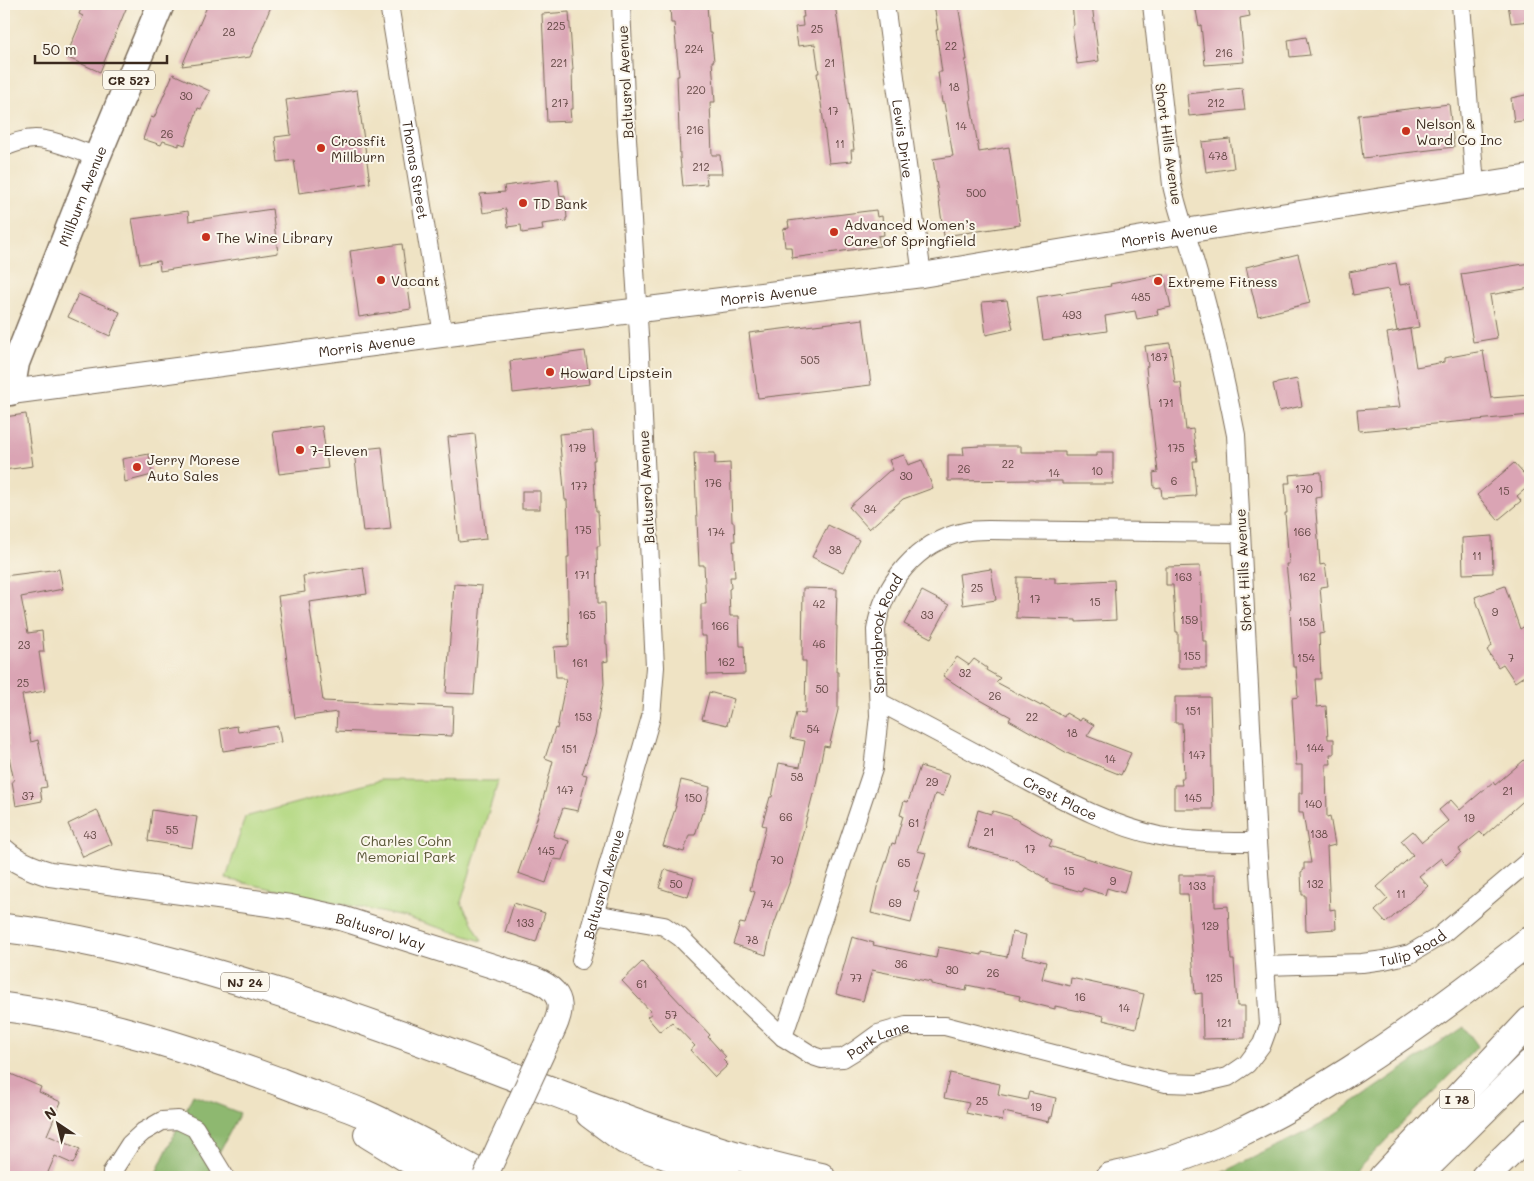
<svg xmlns="http://www.w3.org/2000/svg" width="1534" height="1181" font-family="Mali,sans-serif">
<rect width="100%" height="100%" fill="#fbf7ec"/>
<filter id="ink" filterUnits="userSpaceOnUse"><feTurbulence type="fractalNoise" baseFrequency=".02" numOctaves="2"/><feDisplacementMap in="SourceGraphic" scale="10" xChannelSelector="R" yChannelSelector="G"/><feConvolveMatrix kernelMatrix="1 2 1 2 8 2 1 2 1" color-interpolation-filters="sRGB"/></filter>
<filter id="wash" filterUnits="userSpaceOnUse"><feTurbulence type="fractalNoise" baseFrequency=".0096" numOctaves="4" result="noise"/><feDisplacementMap in="SourceGraphic" scale="20" xChannelSelector="R" yChannelSelector="G"/><feGaussianBlur stdDeviation="1.12" result="paint"/><feColorMatrix in="noise" values="0 0 0 0 0 0 0 0 0 0 0 0 0 0 0 0 0 1.4 0 .05"/><feComposite in="paint" operator="in"/></filter>
<g filter="url(#wash)">
<rect width="100%" height="100%" fill="#efe3c4"/>
<polygon fill="#b3d881" stroke="#778150" points="381,780 498,781 461,902 482,941 408,918 226,879 245,817"/>
<g fill="#8eb86f" stroke="#647146">
<polygon points="1464,1027 1478,1046 1350,1177 1214,1177 1320,1125"/>
<polygon points="193,1095 240,1113 206,1177 154,1177"/>
</g>
<g id="blocks">
<g fill="#daa4b4">
<polygon points="83,4 128,4 100,72 66,57 83,16 79,14"/>
<polygon points="208,4 272,4 250,57 182,66"/>
<polygon points="674,4 707,4 709,33 711,33 714,61 712,61 715,102 710,102 712,155 720,155 722,174 706,174 707,184 683,186 680,157 677,76 679,76 674,23 671,23 670,7 675,7"/>
<polygon points="802,4 835,4 842,52 854,150 851,150 852,161 829,163 817,73 819,73 815,44 798,46 795,27 803,26 802,17 804,17"/>
<polygon points="934,4 958,4 967,60 965,60 971,99 970,99 979,152 1009,147 1020,225 944,236 933,159 953,156 944,103 942,103 938,72 942,72 936,30 938,30"/>
<polygon points="1072,4 1092,4 1099,61 1077,64 1072,26 1074,25"/>
<polygon points="1202,4 1247,4 1250,16 1240,18 1244,62 1205,65 1201,25 1199,26 1195,5"/>
<polygon points="1508,4 1530,4 1530,21 1511,23"/>
<polygon points="569,12 573,70 572,70 573,109 570,109 571,121 547,122 542,14"/>
<polygon points="1306,37 1310,55 1290,57 1288,40"/>
<polygon points="173,74 210,91 201,109 198,108 185,145 179,143 179,146 163,141 161,145 143,139 151,117 154,118"/>
<polygon points="1242,88 1245,110 1189,116 1187,94"/>
<polygon points="357,90 370,183 299,193 294,160 278,162 275,137 291,135 286,100"/>
<polygon points="1530,94 1530,120 1514,122 1511,98"/>
<polygon points="1449,104 1454,147 1363,158 1358,115"/>
<polygon points="1230,139 1234,168 1206,172 1202,142"/>
<polygon points="558,179 560,196 565,195 567,218 566,218 566,221 542,224 543,230 522,233 521,225 508,227 506,209 483,213 480,194 505,192 504,186"/>
<polygon points="272,209 278,253 160,271 159,261 140,264 132,219 188,211 189,221"/>
<polygon points="876,210 877,217 882,216 884,235 878,236 880,246 792,258 791,247 785,247 783,229 789,228 788,221"/>
<polygon points="402,244 411,309 359,317 350,251"/>
<polygon points="1298,254 1310,303 1258,316 1246,267"/>
<polygon points="1396,263 1400,285 1411,283 1419,327 1397,331 1389,289 1353,295 1349,272"/>
<polygon points="1530,263 1530,288 1490,295 1497,338 1473,342 1461,274"/>
<polygon points="1164,274 1171,307 1157,310 1158,315 1137,319 1135,311 1105,316 1107,331 1043,340 1037,297 1111,286 1110,284"/>
<polygon points="78,294 120,312 110,336 68,317"/>
<polygon points="1007,300 1013,329 986,335 982,302"/>
<polygon points="863,319 871,385 758,398 749,333"/>
<polygon points="1410,329 1416,367 1444,362 1444,358 1483,351 1491,398 1530,395 1530,415 1359,431 1357,410 1400,407 1387,333"/>
<polygon points="1170,343 1175,383 1181,383 1186,430 1193,429 1197,461 1193,461 1196,496 1162,498 1161,487 1154,488 1153,473 1158,472 1150,408 1146,367 1148,366 1145,346"/>
<polygon points="585,351 590,384 513,393 510,361"/>
<polygon points="1297,379 1302,406 1279,411 1273,384"/>
<polygon points="26,414 33,466 4,470 4,417"/>
<polygon points="322,426 328,468 279,474 273,432"/>
<polygon points="593,431 595,460 593,460 596,511 598,511 600,546 597,546 598,603 605,603 606,644 607,644 608,661 603,662 604,684 595,735 582,774 587,775 578,811 563,808 553,836 569,841 562,860 554,859 546,883 518,873 541,807 553,761 545,758 555,728 557,729 566,679 562,679 562,677 556,677 554,647 569,646 567,557 569,557 567,500 565,500 559,434"/>
<polygon points="475,434 486,539 459,542 448,437"/>
<polygon points="980,446 1021,446 1021,452 1065,452 1065,456 1097,456 1097,452 1113,452 1113,484 1062,484 1062,481 1034,481 1034,480 948,481 948,455 964,455 963,447"/>
<polygon points="382,447 391,529 363,532 354,450"/>
<polygon points="694,453 715,453 715,464 730,463 732,522 734,522 735,541 733,541 735,577 730,577 731,588 729,589 730,616 739,616 740,646 744,646 745,674 707,675 706,636 701,636 701,604 706,604 704,565 699,565"/>
<polygon points="149,454 152,475 125,482 122,459"/>
<polygon points="904,455 908,465 922,460 933,488 903,499 869,529 849,507 889,471 893,470 889,460"/>
<polygon points="1514,463 1530,481 1530,485 1517,496 1521,501 1498,520 1477,495"/>
<polygon points="1321,472 1322,497 1315,498 1320,565 1325,564 1328,586 1320,587 1324,633 1319,634 1321,679 1315,679 1317,707 1326,706 1328,739 1334,739 1334,754 1330,754 1331,764 1326,764 1327,817 1330,816 1335,845 1327,847 1330,910 1335,909 1336,929 1306,931 1305,895 1302,895 1301,872 1304,870 1304,863 1311,863 1303,813 1299,813 1299,793 1302,793 1302,765 1296,765 1292,698 1298,697 1296,667 1293,667 1290,608 1291,608 1286,564 1289,564 1285,513 1287,513 1285,483 1290,483 1289,475"/>
<rect x="522" y="491" width="18" height="18"/>
<polygon points="828,525 859,540 843,572 812,557"/>
<polygon points="1492,536 1493,573 1463,574 1462,538"/>
<polygon points="1200,566 1203,641 1207,641 1207,668 1178,668 1178,632 1176,632 1173,585 1166,585 1166,567"/>
<polygon points="363,567 367,594 309,602 323,701 453,707 452,736 336,731 337,712 295,718 278,596 305,592 303,576"/>
<polygon points="59,569 63,589 21,597 28,633 42,631 44,652 39,652 45,691 22,695 31,742 38,740 47,787 40,788 42,801 16,806 12,781 14,781 7,747 9,746 4,716 4,576"/>
<polygon points="991,569 996,600 963,605 959,574"/>
<polygon points="1017,577 1055,578 1055,583 1114,580 1116,620 1076,622 1076,620 1016,618"/>
<polygon points="454,584 482,586 474,694 446,693"/>
<polygon points="1505,586 1520,629 1530,623 1530,672 1515,682 1503,664 1498,667 1487,650 1492,646 1475,597"/>
<polygon points="803,588 837,589 836,626 837,626 836,672 838,672 838,710 829,747 824,746 814,794 813,794 791,878 771,933 766,955 733,944 740,923 745,924 755,892 750,890 766,826 762,825 770,797 772,797 779,763 800,767 805,741 790,738 796,713 805,714 806,661 802,661"/>
<polygon points="922,591 949,605 931,638 904,624"/>
<polygon points="957,657 969,665 974,659 987,668 986,670 1000,678 996,682 1041,706 1042,704 1064,717 1066,713 1080,721 1082,718 1094,725 1087,736 1131,753 1121,775 1069,754 1009,720 1011,717 975,697 943,676"/>
<polygon points="709,692 734,699 727,725 702,719"/>
<polygon points="1175,697 1210,697 1213,809 1174,809 1174,785 1182,785 1181,778 1184,778 1182,723 1175,723"/>
<polygon points="237,726 238,732 278,726 281,742 223,751 220,729"/>
<polygon points="1530,755 1530,795 1484,836 1480,832 1459,849 1461,852 1446,865 1441,858 1419,876 1428,886 1386,923 1375,911 1388,899 1377,887 1413,855 1401,841 1413,831 1422,842 1448,821 1439,810 1451,800 1460,810 1493,782 1495,785"/>
<polygon points="920,766 950,775 943,796 935,794 917,851 926,853 914,891 919,892 911,923 871,913 878,883 879,883 892,843 895,844 903,816 900,815 904,801 908,802"/>
<polygon points="681,780 710,787 704,813 702,813 695,835 689,835 684,852 663,846 676,806 675,806"/>
<polygon points="97,810 112,844 83,857 68,824"/>
<polygon points="152,810 197,817 192,848 148,841"/>
<polygon points="978,810 991,814 993,811 1010,816 1052,840 1049,846 1130,872 1124,893 1107,888 1105,895 1083,888 1082,892 1047,882 1047,879 1013,859 968,847"/>
<polygon points="665,869 694,878 688,897 659,888"/>
<polygon points="1179,875 1215,875 1215,907 1228,906 1231,960 1234,960 1237,1006 1245,1006 1245,1038 1203,1039 1202,993 1195,994 1188,894 1179,894"/>
<polygon points="514,903 545,913 536,942 505,932"/>
<polygon points="1012,932 1026,935 1022,956 1046,962 1042,979 1070,986 1071,978 1144,994 1136,1028 1103,1020 1104,1016 1055,1006 1055,1009 1019,1000 1020,996 967,985 966,991 931,984 931,982 872,970 863,1001 836,994 852,937 874,943 873,945 936,958 938,947 982,955 982,952 1007,957"/>
<polygon points="642,962 710,1035 708,1037 726,1057 723,1060 728,1065 715,1077 690,1050 695,1046 672,1022 660,1032 647,1017 652,1013 622,981"/>
<polygon points="4,1071 41,1087 39,1092 61,1102 47,1135 80,1149 73,1164 55,1156 46,1177 4,1177"/>
<polygon points="950,1073 1000,1084 998,1094 1027,1100 1029,1092 1056,1098 1052,1117 1050,1117 1049,1122 1004,1112 1002,1121 966,1113 969,1103 944,1098"/>
</g>
</g>
</g>
<g filter="url(#ink)">
<use href="#blocks" fill-opacity="0" stroke="#7a6b58" stroke-width="1"/>
<g fill="none" stroke-linecap="round" stroke-linejoin="round">
<defs>
<g id="street">
<path id="s1" d="M389,4L443,335"/>
<path id="s2" d="M885,4L922,275"/>
<polyline points="1461,4 1475,186"/>
<path d="M4,147C14,143 24,139 35,139C52,139 80,151 97,157"/>
<path id="s3" d="M879,702C925,726 971,750 1016,775C1062,799 1108,825 1159,836C1191,842 1224,842 1257,842"/>
<path id="s4" d="M594,914L664,926L680,937L727,984L783,1037L813,1056L822,1059L843,1058L856,1050L878,1034L906,1026H945L1166,1083L1198,1084L1228,1077L1247,1064L1262,1044L1269,1025L1257,842L1236,435C1225,380 1213,324 1197,270C1189,241 1178,214 1172,185L1152,4"/>
<path id="s5" d="M581,960L651,717L655,667L639,335L626,122L621,4"/>
<path id="s6" d="M1266,966L1362,963L1384,960L1410,954L1440,936L1530,860"/>
<path id="s7" d="M783,1037L873,769L879,716L876,630C883,583 917,542 964,532C972,530 980,530 988,530L1241,533"/>
<polyline points="112,1172 130,1144 143,1132 162,1121 178,1120 195,1128 225,1177"/>
</g>
<g id="secondary">
<path id="s8" d="M11,392L471,331L922,275L1185,231L1530,177"/>
<path id="s9" d="M4,851C17,863 33,869 50,874L290,907L341,918L534,979C575,996 558,1019 544,1049"/>
</g>
<g id="primary">
<path id="s10" d="M4,392H11L16,363L97,157L161,4"/>
</g>
<g id="highway">
<path d="M4,928C74,936 142,953 210,972C311,1001 409,1036 507,1074C609,1113 714,1155 821,1177"/>
<path d="M4,1007C99,1019 191,1049 280,1082C307,1093 335,1102 362,1113C404,1131 445,1155 486,1177"/>
<polyline points="590,1114 625,1140 726,1177"/>
<polyline points="368,1134 438,1177"/>
<path d="M1110,1177C1197,1160 1277,1117 1351,1070C1413,1030 1472,986 1530,940"/>
<polyline points="1383,1177 1530,1021"/>
<polyline points="1416,1177 1530,1064"/>
<polyline points="1485,1177 1530,1133"/>
</g>
</defs>
<use href="#street" stroke="#7a6b58" stroke-width="20"/>
<use href="#secondary" stroke="#7a6b58" stroke-width="26"/>
<use href="#primary" stroke="#7a6b58" stroke-width="29"/>
<use href="#highway" stroke="#7a6b58" stroke-width="30"/>
<use href="#street" stroke="#fff" stroke-width="18"/>
<use href="#secondary" stroke="#fff" stroke-width="24"/>
<use href="#primary" stroke="#fff" stroke-width="26"/>
<use href="#highway" stroke="#fff" stroke-width="28"/>
<defs>
<polyline id="secondary-bridge" points="485,1177 544,1049"/>
</defs>
<use href="#secondary-bridge" stroke="#7a6b58" stroke-width="26" stroke-linecap="butt"/>
<use href="#secondary-bridge" stroke="#fff" stroke-width="24"/>
</g>
</g>
<g fill="#c8321e" stroke="#fbf7ec" stroke-width="2">
<circle cx="1406" cy="131" r="5"/>
<circle cx="321" cy="148" r="5"/>
<circle cx="523" cy="203" r="5"/>
<circle cx="834" cy="232" r="5"/>
<circle cx="206" cy="237" r="5"/>
<circle cx="381" cy="280" r="5"/>
<circle cx="1158" cy="281" r="5"/>
<circle cx="550" cy="372" r="5"/>
<circle cx="300" cy="450" r="5"/>
<circle cx="137" cy="467" r="5"/>
</g>
<g text-anchor="middle" dominant-baseline="central" stroke-width="4" stroke-linejoin="round" paint-order="stroke">
<g font-size="11" fill="#634844">
<text x="556" y="25">225</text>
<text x="817" y="28">25</text>
<text x="229" y="31">28</text>
<text x="951" y="45">22</text>
<text x="694" y="48">224</text>
<text x="1224" y="52">216</text>
<text x="559" y="62">221</text>
<text x="830" y="62">21</text>
<text x="954" y="86">18</text>
<text x="696" y="89">220</text>
<text x="186" y="95">30</text>
<text x="560" y="102">217</text>
<text x="1216" y="102">212</text>
<text x="833" y="110">17</text>
<text x="961" y="125">14</text>
<text x="695" y="129">216</text>
<text x="167" y="133">26</text>
<text x="840" y="143">11</text>
<text x="1218" y="155">478</text>
<text x="701" y="166">212</text>
<text x="976" y="192">500</text>
<text x="1141" y="296">485</text>
<text x="1072" y="314">493</text>
<text x="1159" y="356">187</text>
<text x="810" y="359">505</text>
<text x="1166" y="402">171</text>
<text x="577" y="447">179</text>
<text x="1176" y="447">175</text>
<text x="1008" y="463">22</text>
<text x="964" y="468">26</text>
<text x="1097" y="470">10</text>
<text x="1054" y="472">14</text>
<text x="906" y="475">30</text>
<text x="1174" y="480">6</text>
<text x="713" y="482">176</text>
<text x="579" y="485">177</text>
<text x="1304" y="488">170</text>
<text x="1504" y="490">15</text>
<text x="870" y="508">34</text>
<text x="583" y="529">175</text>
<text x="716" y="531">174</text>
<text x="1302" y="531">166</text>
<text x="835" y="549">38</text>
<text x="1477" y="555">11</text>
<text x="582" y="574">171</text>
<text x="1183" y="576">163</text>
<text x="1307" y="576">162</text>
<text x="977" y="587">25</text>
<text x="1035" y="598">17</text>
<text x="1095" y="601">15</text>
<text x="819" y="603">42</text>
<text x="1495" y="611">9</text>
<text x="587" y="614">165</text>
<text x="927" y="614">33</text>
<text x="1189" y="619">159</text>
<text x="1307" y="621">158</text>
<text x="720" y="625">166</text>
<text x="819" y="643">46</text>
<text x="24" y="644">23</text>
<text x="1192" y="655">155</text>
<text x="1306" y="657">154</text>
<text x="1511" y="657">7</text>
<text x="726" y="661">162</text>
<text x="580" y="662">161</text>
<text x="965" y="672">32</text>
<text x="23" y="682">25</text>
<text x="822" y="688">50</text>
<text x="995" y="695">26</text>
<text x="1193" y="710">151</text>
<text x="583" y="716">153</text>
<text x="1032" y="716">22</text>
<text x="813" y="728">54</text>
<text x="1072" y="732">18</text>
<text x="1315" y="747">144</text>
<text x="569" y="748">151</text>
<text x="1197" y="754">147</text>
<text x="1110" y="758">14</text>
<text x="797" y="776">58</text>
<text x="932" y="781">29</text>
<text x="565" y="789">147</text>
<text x="1508" y="790">21</text>
<text x="28" y="795">37</text>
<text x="693" y="797">150</text>
<text x="1193" y="797">145</text>
<text x="1313" y="803">140</text>
<text x="786" y="816">66</text>
<text x="1469" y="817">19</text>
<text x="914" y="822">61</text>
<text x="172" y="829">55</text>
<text x="989" y="831">21</text>
<text x="1319" y="833">138</text>
<text x="90" y="834">43</text>
<text x="1030" y="848">17</text>
<text x="546" y="850">145</text>
<text x="777" y="859">70</text>
<text x="904" y="862">65</text>
<text x="1069" y="870">15</text>
<text x="1113" y="880">9</text>
<text x="676" y="883">50</text>
<text x="1315" y="883">132</text>
<text x="1197" y="885">133</text>
<text x="1401" y="893">11</text>
<text x="895" y="902">69</text>
<text x="767" y="903">74</text>
<text x="525" y="922">133</text>
<text x="1210" y="925">129</text>
<text x="752" y="939">78</text>
<text x="901" y="963">36</text>
<text x="952" y="969">30</text>
<text x="993" y="972">26</text>
<text x="856" y="977">77</text>
<text x="1214" y="977">125</text>
<text x="642" y="983">61</text>
<text x="1080" y="996">16</text>
<text x="1124" y="1007">14</text>
<text x="671" y="1014">57</text>
<text x="1224" y="1022">121</text>
<text x="982" y="1100">25</text>
<text x="1036" y="1106">19</text>
</g>
<g fill="#fbf7ec" stroke="#75685c" stroke-width="1">
<rect x="103" y="70.5" width="52" height="19" rx="4"/>
<rect x="221" y="972.5" width="48" height="19" rx="4"/>
<rect x="1439.5" y="1089.5" width="35" height="19" rx="4"/>
</g>
<g font-size="12" font-weight="bold" fill="#3b2a1e">
<text x="129" y="80">CR 527</text>
<text x="245" y="982">NJ 24</text>
<text x="1457" y="1099">I 78</text>
</g>
<g font-size="14" fill="#3b2a1e" stroke="#fbf7ec">
<text transform="translate(625 82) rotate(-93)">Baltusrol Avenue</text>
<text stroke="none"><textPath href="#s2" startOffset="136">Lewis Drive</textPath></text>
<text transform="translate(1169 144) rotate(82)">Short Hills Avenue</text>
<text stroke="none"><textPath href="#s1" startOffset="168">Thomas Street</textPath></text>
<text stroke="none"><textPath href="#s10" startOffset="216">Millburn Avenue</textPath></text>
<text stroke="none"><textPath href="#s8" startOffset="1169">Morris Avenue</textPath></text>
<text stroke="none"><textPath href="#s8" startOffset="764">Morris Avenue</textPath></text>
<text stroke="none"><textPath href="#s8" startOffset="359">Morris Avenue</textPath></text>
<text transform="translate(646 487) rotate(-93)">Baltusrol Avenue</text>
<text transform="translate(1243 570) rotate(-93)">Short Hills Avenue</text>
<text stroke="none"><textPath href="#s7" startOffset="420">Springbrook Road</textPath></text>
<text stroke="none"><textPath href="#s3" startOffset="205">Crest Place</textPath></text>
<text stroke="none"><textPath href="#s5" startOffset="79">Baltusrol Avenue</textPath></text>
<text stroke="none"><textPath href="#s9" startOffset="388">Baltusrol Way</textPath></text>
<text stroke="none"><textPath href="#s6" startOffset="149">Tulip Road</textPath></text>
<text stroke="none"><textPath href="#s4" startOffset="340">Park Lane</textPath></text>
</g>
<g font-size="14" fill="#3b2a1e" stroke="#fbf7ec" text-anchor="start">
<text x="1416" y="123">Nelson &amp;<tspan x="1416" dy="16">Ward Co Inc</tspan></text>
<text x="331" y="140">Crossfit<tspan x="331" dy="16">Millburn</tspan></text>
<text x="533" y="203">TD Bank</text>
<text x="844" y="224">Advanced Women’s<tspan x="844" dy="16">Care of Springfield</tspan></text>
<text x="216" y="237">The Wine Library</text>
<text x="391" y="280">Vacant</text>
<text x="1168" y="281">Extreme Fitness</text>
<text x="560" y="372">Howard Lipstein</text>
<text x="310" y="450">7-Eleven</text>
<text x="147" y="459">Jerry Morese<tspan x="147" dy="16">Auto Sales</tspan></text>
</g>
<g font-size="14" fill="#595637" stroke="#fbf7ec">
<text x="406" y="840">Charles Cohn<tspan x="406" dy="16">Memorial Park</tspan></text>
</g>
</g>
<rect width="1534" height="1181" fill="none" stroke="#fbf7ec" stroke-width="20"/>
<g transform="translate(58 1124) rotate(325)" stroke="#fbf7ec" stroke-width="4" paint-order="stroke">
<path d="M0-4L9 19L0 12L-9 19Z" fill="#3b2a1e"/>
<text y="-8" font-size="14" font-weight="bold" text-anchor="middle" fill="#3b2a1e">N</text>
</g>
<path d="M35 55v8h132v-8" fill="none" stroke="#3b2a1e" stroke-width="2.5"/>
<text x="42" y="55" font-size="15" fill="#3b2a1e" stroke="#fbf7ec" stroke-width="4" paint-order="stroke">50 m</text>
</svg>
